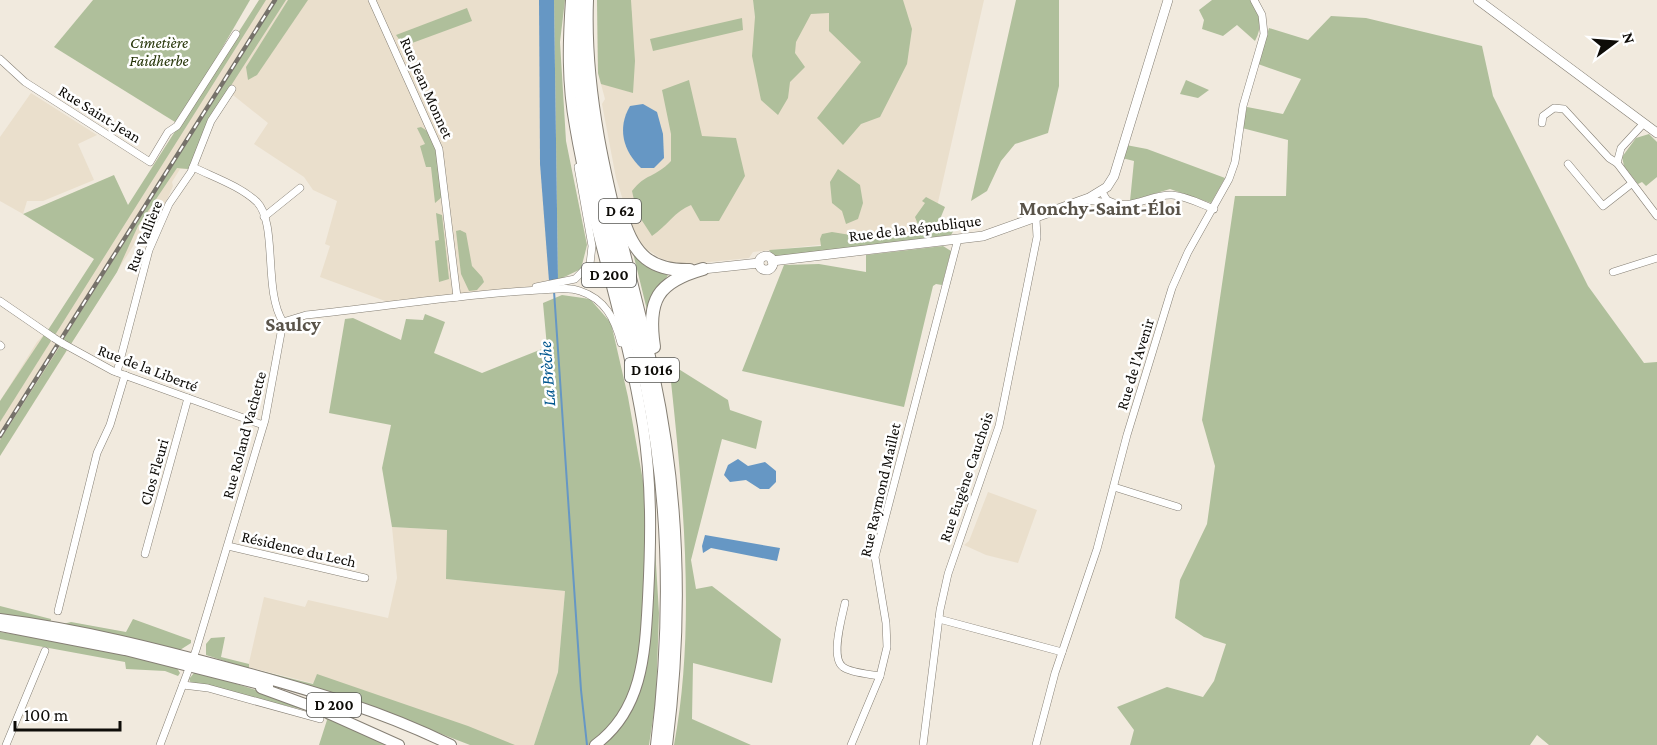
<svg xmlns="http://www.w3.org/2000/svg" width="1657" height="745" font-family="'Crimson Pro',serif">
<rect width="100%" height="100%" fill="#f1eade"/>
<g fill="#eadfcc">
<polygon points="260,0 539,0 540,164 550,284 396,305 320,277 330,246 325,244 337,201 313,190 304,177 254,144 268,123 228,91 201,136 188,169 180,169 172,182 173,186 162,211 153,207 142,232 0,456 0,401 37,342 51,327"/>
<polygon points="597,0 753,0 755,17 883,0 984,0 931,233 753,252 749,258 680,265 660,258 648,250 644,251 634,235 616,178 602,104 605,99 598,73"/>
<polygon points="31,93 97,135 78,144 94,180 43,201 27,201 23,214 0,201 0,137"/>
<polygon points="988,492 1037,510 1018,563 986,555 964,545 969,541"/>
<polygon points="392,527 447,530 447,579 565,591 558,672 534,745 494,745 332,688 248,667 264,597 305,607 308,600 388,618 397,578"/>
</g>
<g fill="#afbf9b">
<polygon points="93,0 250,0 207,74 175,122 54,47"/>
<polygon points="259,0 266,0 55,335 48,330 94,259 23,214 114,175 128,205"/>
<polygon points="277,0 286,0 214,112 188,169 177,168 138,226 117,272 71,344 63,340"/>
<polygon points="288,0 308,0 257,75 248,80 246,67"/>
<polygon points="554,0 565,0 560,42 566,141 587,245 581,269 558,280"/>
<polygon points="597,0 631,0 635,61 633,93 601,84 598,73"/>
<polygon points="753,0 903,0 912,29 907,64 880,117 861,124 843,145 817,118 861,62 829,31 829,13 811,14 796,42 795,53 805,67 790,82 788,98 778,115 761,100 752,56 755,17"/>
<polygon points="1016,0 1059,0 1059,86 1048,133 1015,144 1001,161 987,191 971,201"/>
<path d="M1212,0H1251C1260,13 1263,27 1255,41L1237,25L1223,36L1202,29L1204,20L1199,10Z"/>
<polygon points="467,8 472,21 404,46 396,35"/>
<polygon points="1331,16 1366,18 1482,46 1493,96 1588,286 1644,363 1657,362 1657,745 1549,745 1537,735 1530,745 1130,745 1134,730 1117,707 1167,687 1203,697 1214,681 1226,644 1204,637 1175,618 1180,580 1207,524 1215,466 1202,420 1235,196 1286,196 1288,140 1242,128 1247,107 1283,114 1301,79 1258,64 1269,28 1308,40"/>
<polygon points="742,18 743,30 653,51 650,39"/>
<path d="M689,80L702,136L736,138L745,176L719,221H700L691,205C675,211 667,226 652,236L637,213L632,191C646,173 655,178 671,161V134L662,90Z"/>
<polygon points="1186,80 1209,90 1198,98 1180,94"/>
<path d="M421,127C442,137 439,177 442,197L435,203L431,167H426L420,146L425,144L417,128Z"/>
<polygon points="1649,134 1657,142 1657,177 1646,186 1642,182 1638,184 1624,166 1622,157 1636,138"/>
<polygon points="1126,145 1147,149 1225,178 1211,203 1170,189 1130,201 1134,161 1122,158"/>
<polygon points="838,169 860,185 863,203 858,219 846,224 842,211 832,203 830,182"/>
<polygon points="926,197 945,207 938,224 931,230 920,230 915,217 925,203 922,201"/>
<polygon points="436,213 442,215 449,279 439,282 435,241 439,240"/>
<polygon points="460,230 466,233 472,266 482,277 484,282 477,290 469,291 461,274 456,231"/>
<polygon points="954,230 951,235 774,258 769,250 821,246 820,239 822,234 832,232 875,239"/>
<polygon points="943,246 951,251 942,285 936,284 933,286 904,407 742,371 784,265 819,264 866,272 866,255"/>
<polygon points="633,253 645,266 668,275 647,310"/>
<polygon points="562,295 590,299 611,323 628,397 655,548 659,613 656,699 649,745 534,745 558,672 565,591 446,579 447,530 392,527 382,468 391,425 329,413 345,319 353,318 401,340 406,319 423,320 425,314 445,322 434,353 482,373 547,347 543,303"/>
<polygon points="44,335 51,341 0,422 0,401"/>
<polygon points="60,346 67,350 0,456 0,440"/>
<path d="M669,363L728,400L730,410L762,421L756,449L722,439L691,560L696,589L712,586L781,639L772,683L693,663L692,719L751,745H674C697,624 682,484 669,363Z"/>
<polygon points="0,606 51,619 50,624 0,616"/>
<polygon points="133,619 191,640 191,643 180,650 63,624 71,622 126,632"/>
<polygon points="0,632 89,646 177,668 180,673 178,676 165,671 126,669 125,662 0,639"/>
<polygon points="225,637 221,657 249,664 249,668 313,684 317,674 468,726 515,745 470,745 400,718 206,655 206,644 211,638"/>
<polygon points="194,673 201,673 292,701 390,745 319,745 327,720 321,714 191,683 189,679"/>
</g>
<g fill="#6697c4">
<polygon points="539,0 554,0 558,280 549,281 540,164"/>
<path d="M643,104L657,112L663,134L664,158L654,168H641C623,151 617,128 630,106Z"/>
<polygon points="738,459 748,466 765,462 776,471 776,482 769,489 760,489 746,480 730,482 724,475 728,465"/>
<polygon points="705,535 780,548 777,561 711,548 703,553 702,546"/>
</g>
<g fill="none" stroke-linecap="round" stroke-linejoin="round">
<polyline stroke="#6697c4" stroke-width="2" points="554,291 581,690 587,745"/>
<defs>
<g id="street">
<polyline points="372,0 439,149 457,297"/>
<polyline points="0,59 25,82 150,162 168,132 177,126 236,34"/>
<polyline points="1542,123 1543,116 1554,108 1564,109 1609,158 1617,163"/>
<polyline points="1644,123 1621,148 1617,163 1657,216"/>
<polyline points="1568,164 1603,206 1631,184"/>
<path d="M193,167C213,177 240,186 257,202C278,224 263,291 283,322"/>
<path d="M1102,192L1107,200C1130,213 1149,194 1172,195C1186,196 1201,204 1214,209"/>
<polyline points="1086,200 1110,203"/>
<polyline points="264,217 300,188"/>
<polyline points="1613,272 1657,258"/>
<polyline points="536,287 575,279 590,264 592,246 578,167"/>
<polyline points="0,301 54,338"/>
<path d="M283,322L306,315C384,307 462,294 539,290C553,290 567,286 580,291C605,299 615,319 621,343"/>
<polyline points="62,343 113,371 263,425"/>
<polyline points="0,345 1,346"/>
<polyline points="117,372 149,250 169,204 191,172 211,121 232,89"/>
<polyline points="1114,487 1178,507"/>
<polyline points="228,546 365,578"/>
<polyline points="145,554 188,398"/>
<path d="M845,603C842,617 830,658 843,667C851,673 869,674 880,676"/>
<polyline points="58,611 97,453 110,425 125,375"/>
<polyline points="939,619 1062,652"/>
<polyline points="183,685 208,688 320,719"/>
<polyline points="6,745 45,651"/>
<polyline points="160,745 196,650 265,420 283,322"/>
<polyline points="851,745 880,676 887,647 886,623 875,557 958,239"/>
<polyline points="923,745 940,610 948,574 999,426 1037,237 1036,219"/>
<polyline points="1036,745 1055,673 1097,549 1127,435 1172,288 1188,252 1229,179 1235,162 1243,106 1264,34 1262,15 1254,0"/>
</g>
<g id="secondary">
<polyline points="1478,0 1657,133"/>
<circle cx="766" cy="263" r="7"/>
<polyline points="772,261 983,236 1089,198 1107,187 1114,176 1168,0"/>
<polyline points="703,269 759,263"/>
</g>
<g id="primary">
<path d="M571,0C568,43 567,83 575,126C592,227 627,325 643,426C652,484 651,540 648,598C645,653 643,710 595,745"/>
<path d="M0,619C80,629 158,649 236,670C310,690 382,711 451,745"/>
<polyline points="0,626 125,650 268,686"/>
<polyline points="261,688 321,710 399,745"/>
</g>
<g id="highway">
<path d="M577,0C570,131 619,257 646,383C671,502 672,625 657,745"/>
<path d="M587,0C582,129 627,250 653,375C679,497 682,621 666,745"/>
<path d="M623,219C634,255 651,271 690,270"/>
<path d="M654,347C647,300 657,282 703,269"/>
</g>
</defs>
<use href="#street" stroke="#857f74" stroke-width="8"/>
<use href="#secondary" stroke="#857f74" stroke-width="10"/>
<use href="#primary" stroke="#857f74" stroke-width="12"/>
<use href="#highway" stroke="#857f74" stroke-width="14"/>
<use href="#street" stroke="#fff" stroke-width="7"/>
<use href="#secondary" stroke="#fff" stroke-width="9"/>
<use href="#primary" stroke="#fff" stroke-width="10"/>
<use href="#highway" stroke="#fff" stroke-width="12"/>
<defs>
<polyline id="rail" points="0,436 275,0"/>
</defs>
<use href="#rail" stroke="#76726a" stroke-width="4.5"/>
<use href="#rail" stroke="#fff" stroke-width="2" stroke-dasharray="7" stroke-linecap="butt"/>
<defs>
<polyline id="street-bridge" points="54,338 62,343"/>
</defs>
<use href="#street-bridge" stroke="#857f74" stroke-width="8" stroke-linecap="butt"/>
<use href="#street-bridge" stroke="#fff" stroke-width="7"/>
</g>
<g text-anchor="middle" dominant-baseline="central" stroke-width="5" stroke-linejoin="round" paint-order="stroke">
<g fill="#fff" stroke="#565552" stroke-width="1.5">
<rect x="599" y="199" width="42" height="24" rx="4.5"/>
<rect x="582" y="263" width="54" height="24" rx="4.5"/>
<rect x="625" y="358" width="54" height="24" rx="4.5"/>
<rect x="307" y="693" width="54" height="24" rx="4.5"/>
</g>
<g font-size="15" font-weight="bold" fill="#0e0c08">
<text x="620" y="211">D 62</text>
<text x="609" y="275">D 200</text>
<text x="652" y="370">D 1016</text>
<text x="334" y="705">D 200</text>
</g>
<g font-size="16" font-style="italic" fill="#263508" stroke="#fff">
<text x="159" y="42">Cimetière<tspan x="159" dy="18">Faidherbe</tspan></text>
</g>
<g font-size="16" fill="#0e0c08" stroke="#fff">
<text transform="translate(427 88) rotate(66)">Rue Jean Monnet</text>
<text transform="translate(100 114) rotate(32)">Rue Saint-Jean</text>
<text transform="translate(915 228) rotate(-7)">Rue de la République</text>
<text transform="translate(144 236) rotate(-69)">Rue Vallière</text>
<text transform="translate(1135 364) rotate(-73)">Rue de l'Avenir</text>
<text transform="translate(148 368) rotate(21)">Rue de la Liberté</text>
<text transform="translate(244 435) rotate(-75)">Rue Roland Vachette</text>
<text transform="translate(154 472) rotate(-74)">Clos Fleuri</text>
<text transform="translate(966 477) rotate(-71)">Rue Eugène Cauchois</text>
<text transform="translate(880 490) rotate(-77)">Rue Raymond Maillet</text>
<text transform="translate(299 549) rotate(13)">Résidence du Lech</text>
</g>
<g font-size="18" font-style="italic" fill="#00568e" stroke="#fff">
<text transform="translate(547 374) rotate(-94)">La Brèche</text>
</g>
<g font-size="20" font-weight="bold" fill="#595349" stroke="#fff">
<text x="1100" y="208">Monchy-Saint-Éloi</text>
<text x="293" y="324">Saulcy</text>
</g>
</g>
<g transform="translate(1615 42) rotate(74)" stroke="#ffffff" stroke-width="4.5" paint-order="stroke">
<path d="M0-4.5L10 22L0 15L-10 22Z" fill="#0e0c08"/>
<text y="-9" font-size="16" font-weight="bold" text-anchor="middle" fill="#0e0c08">N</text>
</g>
<path d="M15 721v9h105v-9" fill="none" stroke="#0e0c08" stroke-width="3"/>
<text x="24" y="721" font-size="18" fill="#0e0c08" stroke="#ffffff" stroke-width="4.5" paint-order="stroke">100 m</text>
</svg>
